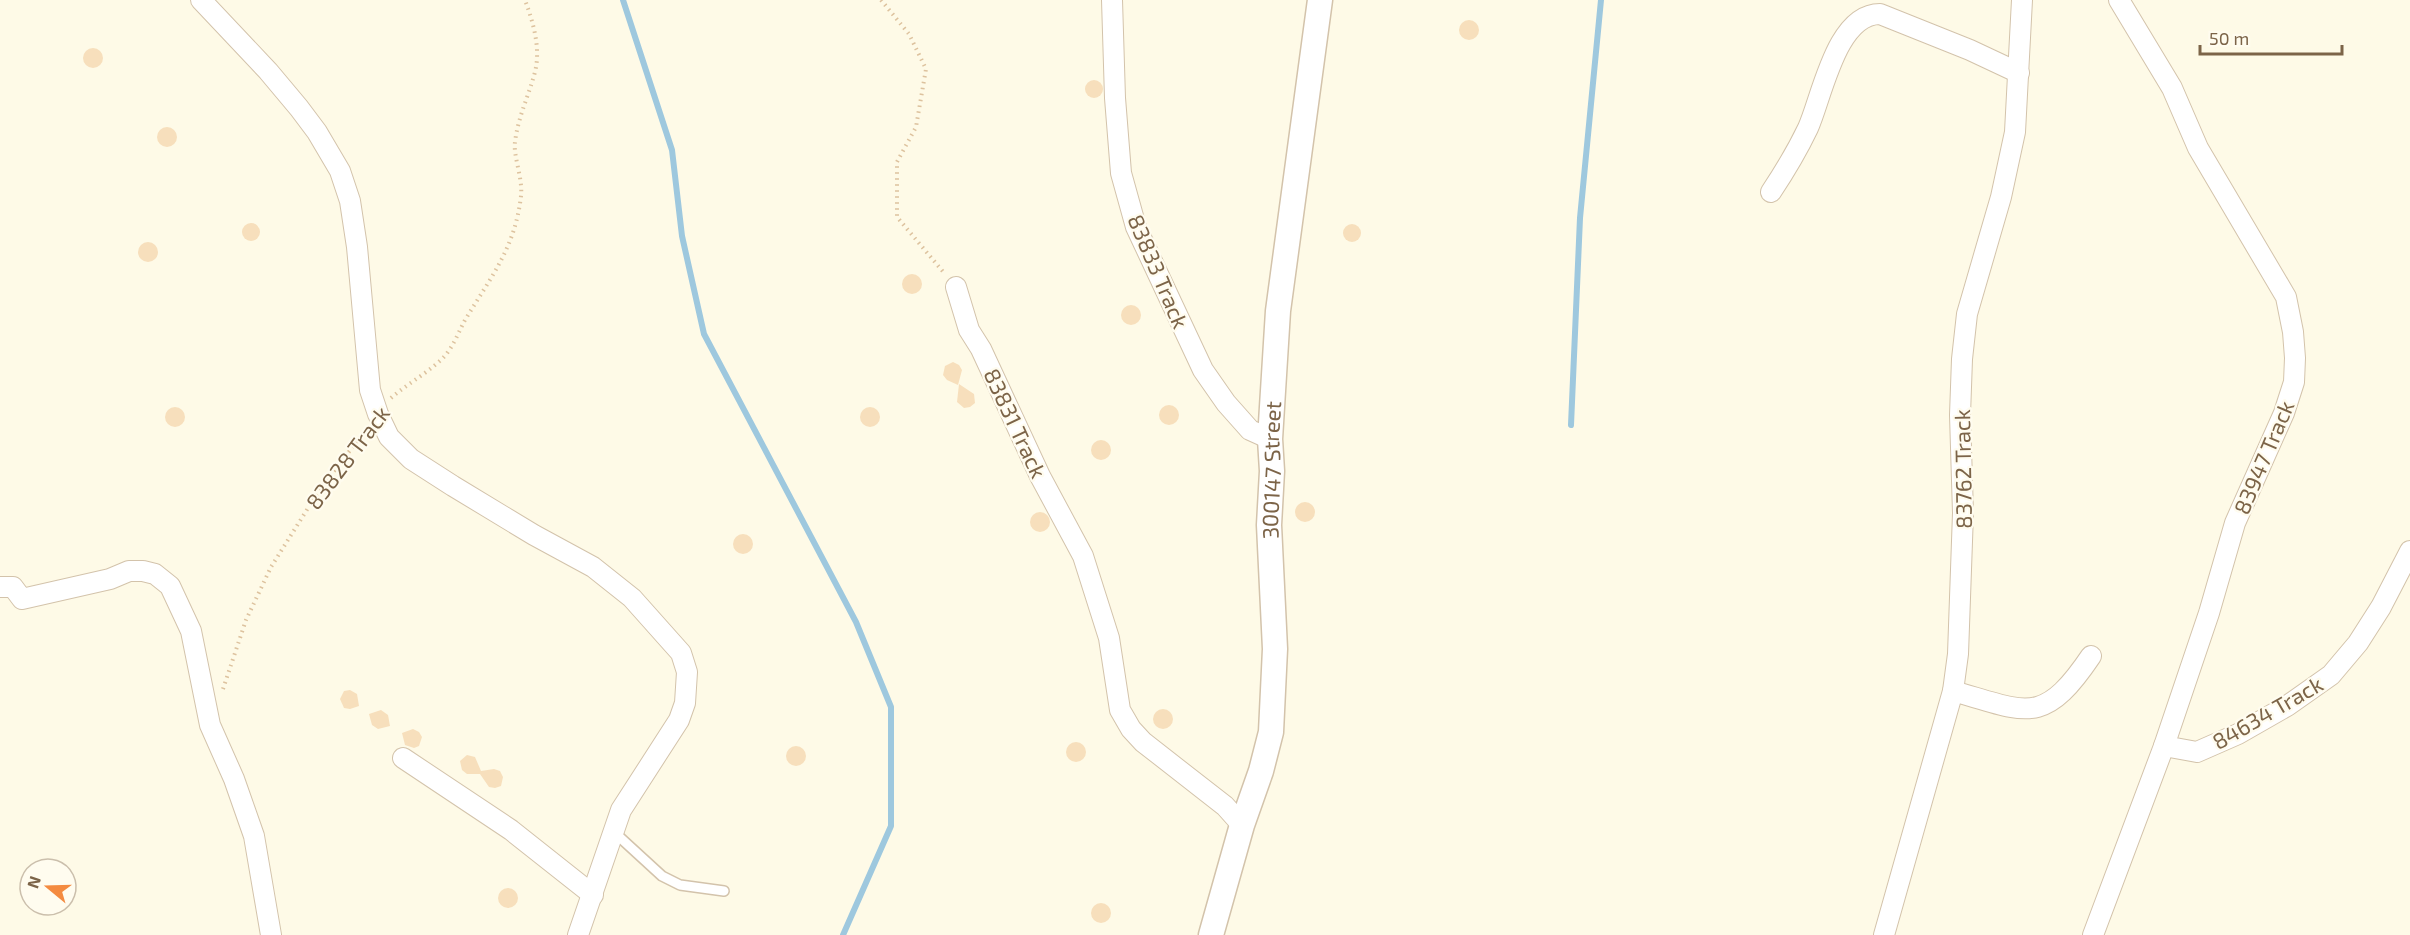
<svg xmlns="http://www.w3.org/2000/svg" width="2410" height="935" font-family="'Exo 2',sans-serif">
<rect width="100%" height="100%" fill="#fefae7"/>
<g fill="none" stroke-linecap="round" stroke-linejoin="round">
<g stroke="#9ec8de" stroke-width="6">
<polyline points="623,0 672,150 682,236 704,334 856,622 891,707 891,826 843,935"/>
<polyline points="1571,425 1580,218 1601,0"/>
</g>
</g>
<g fill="#f7dfbc">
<circle cx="1469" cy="30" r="10"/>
<circle cx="93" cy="58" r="10"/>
<circle cx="1094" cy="89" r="9"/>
<circle cx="167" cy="137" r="10"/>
<circle cx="251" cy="232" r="9"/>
<circle cx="1352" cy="233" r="9"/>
<circle cx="148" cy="252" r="10"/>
<circle cx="912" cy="284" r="10"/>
<circle cx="1131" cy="315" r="10"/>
<polygon points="953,362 959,365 962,370 958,385 947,380 943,375 945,366"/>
<polygon points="959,384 974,394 975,403 970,407 964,408 957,402"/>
<circle cx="1169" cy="415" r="10"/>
<circle cx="870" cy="417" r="10"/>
<circle cx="175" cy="417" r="10"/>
<circle cx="1101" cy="450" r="10"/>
<circle cx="1305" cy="512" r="10"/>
<circle cx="1040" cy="522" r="10"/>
<circle cx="743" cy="544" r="10"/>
<polygon points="350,690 357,694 359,706 350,709 344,708 340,699 344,691"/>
<circle cx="1163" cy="719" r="10"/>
<polygon points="381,710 388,715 390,726 378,729 372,725 369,714"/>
<polygon points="413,729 419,732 422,737 419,746 414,748 405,745 402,733"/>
<circle cx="1076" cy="752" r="10"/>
<circle cx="796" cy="756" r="10"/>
<polygon points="467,755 475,757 481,771 494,769 500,771 503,777 501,786 495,788 489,787 480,774 467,774 462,770 460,761"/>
<circle cx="508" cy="898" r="10"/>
<circle cx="1101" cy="913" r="10"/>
</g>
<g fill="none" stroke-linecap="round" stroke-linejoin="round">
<defs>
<polyline id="service" points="614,832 662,876 680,885 724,891"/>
<g id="minor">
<polyline points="201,0 268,71 299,108 317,132 340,171 350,201 357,247 370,390 378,414 389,437 411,459 453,486 534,535 593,567 632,598 681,653 687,672 685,703 679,720 621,810 578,935"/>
<polyline points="1112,0 1115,98 1121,173 1136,227 1203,370 1226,403 1250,430 1270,439"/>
<path d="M1771,192C1785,171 1797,151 1808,128C1822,97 1836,14 1880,14L1970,50L2019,73"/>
<polyline points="956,287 969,330 981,349 1040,476 1083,556 1109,638 1120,710 1131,729 1143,742 1225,806 1242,825"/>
<polyline points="0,587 13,587 22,599 110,579 129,571 143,571 155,574 170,586 191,631 210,725 234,779 254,836 271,935"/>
<path d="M1953,691C2027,712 2043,727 2091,656"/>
<polyline points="2164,746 2197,752 2238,734 2287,706 2331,675 2358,643 2381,607 2410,551"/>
<polyline points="403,758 511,830 593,895"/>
<polyline points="1884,935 1953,691 1958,654 1963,513 1960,415 1962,359 1967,314 2001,197 2015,132 2022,0"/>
<polyline points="2093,935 2164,746 2209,613 2235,523 2284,413 2294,382 2295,358 2293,332 2286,297 2198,148 2172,88 2119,0"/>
</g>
<g id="tertiary">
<path id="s1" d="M1211,935L1242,825L1261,771L1271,732L1275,649L1269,525L1272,471L1270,439L1278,311L1320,0"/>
</g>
</defs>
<use href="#service" stroke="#d3c3ab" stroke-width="12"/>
<use href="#minor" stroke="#d3c3ab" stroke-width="22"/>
<use href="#tertiary" stroke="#d3c3ab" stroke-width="27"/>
<g stroke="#ddc29e" stroke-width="4" stroke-dasharray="1.5 4.5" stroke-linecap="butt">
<polyline points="881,0 909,34 926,69 916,127 897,162 897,217 945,274"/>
<path d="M391,398C407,384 426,374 442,359C453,348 458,333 465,320C491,277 515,248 521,196C523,178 513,156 515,142C518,117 529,95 535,72C541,48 533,22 525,0"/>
<polyline points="223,689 246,620 271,567 320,489 366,430"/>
</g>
<use href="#service" stroke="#fff" stroke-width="9"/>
<use href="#minor" stroke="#fff" stroke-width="20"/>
<use href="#tertiary" stroke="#fff" stroke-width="24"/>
</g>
<g text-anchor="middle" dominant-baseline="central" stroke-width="4.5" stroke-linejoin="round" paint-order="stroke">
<g font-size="22" fill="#7c6448" stroke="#fffcef">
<text transform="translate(1159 271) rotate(67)">83833 Track</text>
<text transform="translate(1016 423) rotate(65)">83831 Track</text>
<text transform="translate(347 457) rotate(-53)">83828 Track</text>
<text transform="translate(2263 457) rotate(-67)">83947 Track</text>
<text transform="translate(1962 469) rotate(-91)">83762 Track</text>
<text stroke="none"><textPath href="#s1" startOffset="474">300147 Street</textPath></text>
<text transform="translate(2267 712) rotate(-30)">84634 Track</text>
</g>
</g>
<g transform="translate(48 887) rotate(289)"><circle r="28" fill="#fffcef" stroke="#cbbfac" stroke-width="1.5"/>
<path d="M0-4.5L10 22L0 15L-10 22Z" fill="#f48b40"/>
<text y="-9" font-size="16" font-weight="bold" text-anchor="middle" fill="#7c6448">N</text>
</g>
<path d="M2200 45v9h142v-9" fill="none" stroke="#7c6448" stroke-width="3"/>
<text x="2209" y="45" font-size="18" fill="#7c6448" stroke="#fffcef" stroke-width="4.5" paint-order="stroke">50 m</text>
</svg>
